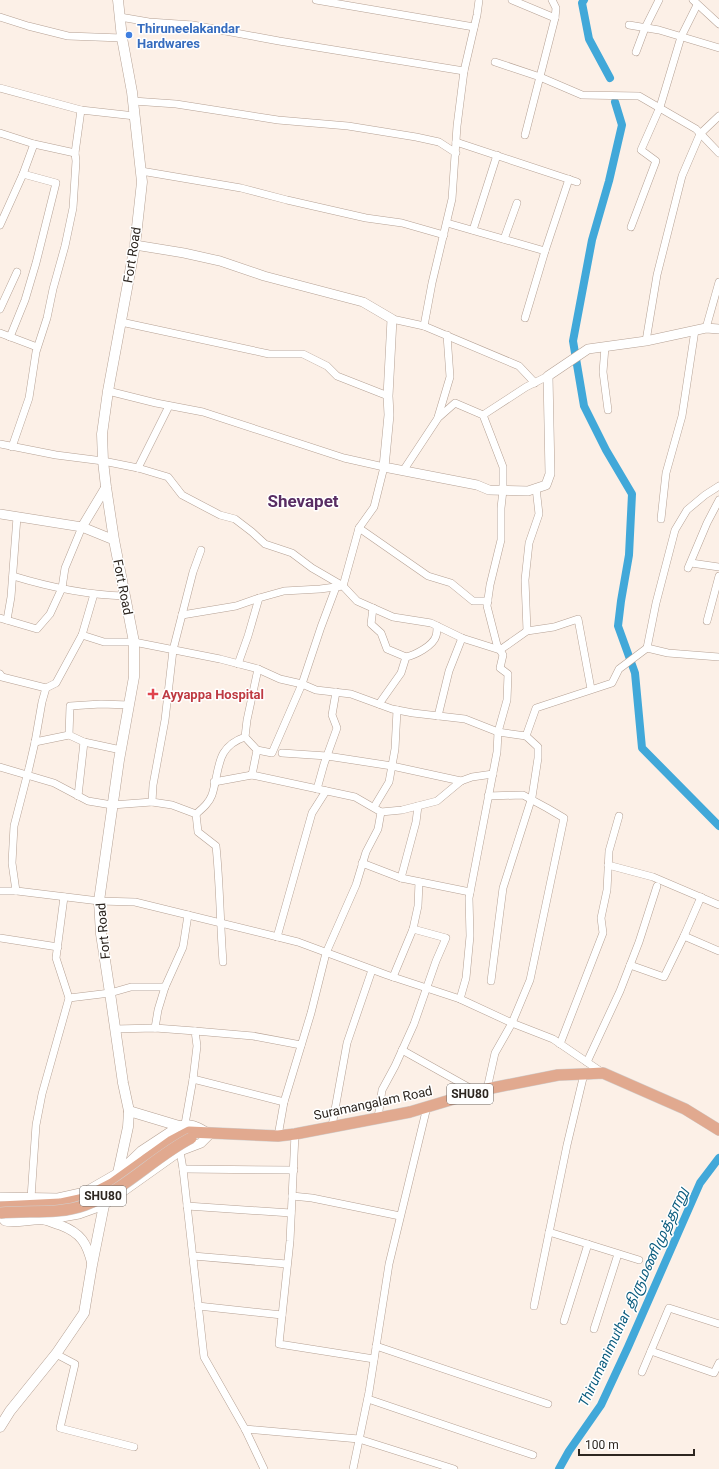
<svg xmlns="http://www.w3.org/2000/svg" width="719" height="1469" font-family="Roboto,'Noto Sans Tamil',sans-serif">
<rect width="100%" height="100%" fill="#fcf0e7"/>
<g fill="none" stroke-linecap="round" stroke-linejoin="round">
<g stroke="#41a8d9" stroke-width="8">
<polyline points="584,0 582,3 589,39 610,78"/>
<polyline points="615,102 622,125 609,181 592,240 573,341 584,406 606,450 632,494 629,555 621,601 618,626 635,673 642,748 719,826"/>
<polyline points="559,1469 569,1451 601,1405 628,1347 700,1183 719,1158"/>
</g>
<defs>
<g id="minor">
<polyline points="316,0 474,27"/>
<polyline points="512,0 555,18"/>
<polyline points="693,0 719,24"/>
<polyline points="0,17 28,26 68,36 122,38"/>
<polyline points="120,17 149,22 193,25 279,41 464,71"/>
<polyline points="629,25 659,30 719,48"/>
<polyline points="636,52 645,28 659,0"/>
<polyline points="495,62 540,77 582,95 639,96 696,129 719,153"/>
<polyline points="0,88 81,110"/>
<polyline points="133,101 176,104 278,120 348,126 416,137 439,142 456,153"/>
<polyline points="0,133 34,144 75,153"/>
<polyline points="525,135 555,18 556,8 552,0"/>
<polyline points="456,142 577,182"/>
<polyline points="141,171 241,188 287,200 366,218 402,223 444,235"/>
<polyline points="447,223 545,251"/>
<polyline points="0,225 23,174 34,144"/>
<polyline points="631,227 656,161 641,150 660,107 681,37 697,5"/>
<polyline points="473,230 497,155"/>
<polyline points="504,239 517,203"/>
<polyline points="0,309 17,272"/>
<polyline points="525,318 545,251 569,179"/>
<polyline points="392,319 424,326 432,283 452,199 457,126 464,71 477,15 479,0"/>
<polyline points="121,322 269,354 303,354 327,366 337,376 388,396"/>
<polyline points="424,326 519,366 535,383"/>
<polyline points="706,328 719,282"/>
<polyline points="0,333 37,347"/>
<polyline points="10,337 25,300 36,263 56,183 23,174"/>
<polyline points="646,341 657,275 682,176 700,134 719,116"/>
<polyline points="605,347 603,372 608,410"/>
<polyline points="108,391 156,403 203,412 344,458 384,467 374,507 359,528"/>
<polyline points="483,415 526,387 548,376"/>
<polyline points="438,417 450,377 447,335"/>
<polyline points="0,444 56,455 103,461 138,468 168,477 182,495 220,515 235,519 252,532 265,544 292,553 312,568 343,586 359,528 428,576 451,583 473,601 488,601"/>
<polyline points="12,447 29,398 36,352 47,318 53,289 65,246 73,208 76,161 75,153 81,110 135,116"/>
<polyline points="138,468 169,406"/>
<polyline points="403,471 438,418 455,403 483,415 503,467 503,490 501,508 501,540 490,585 487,606 497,645 503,655 500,668 508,674 507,700 498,732 497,752 469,898 470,936 466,978 460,999"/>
<polyline points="661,519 666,473 682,416 695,330"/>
<path d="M201,550L193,572L173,650L165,720L153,785L152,802L172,805L196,814L198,832L216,846C220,884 220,923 223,962"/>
<polyline points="691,563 719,567"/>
<polyline points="688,568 707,523 719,500"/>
<path d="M13,576C49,587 87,595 125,596"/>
<polyline points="373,608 371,624 381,633 387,649 406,657"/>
<polyline points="182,615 236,606 259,598 284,591 320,589 343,586 357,601 393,617 431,623 462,638 500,650 527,631 554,627 578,619 591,689"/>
<polyline points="0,618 37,629 50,614 62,588 65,568 82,527"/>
<polyline points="7,620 11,597 17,517"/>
<polyline points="707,621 719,576"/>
<polyline points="527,631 525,580 529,543 539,514 536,488"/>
<polyline points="82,635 104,642 134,642 220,659 258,669 280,679 302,684 316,690 351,694 392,709 413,713 465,719 498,732 526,736 536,708 612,683 619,669 647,648 668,653 719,657"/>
<polyline points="647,648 656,603 675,530 687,510 705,495 719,486"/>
<polyline points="238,664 248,636 259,598"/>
<polyline points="258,669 247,720 245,737 257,750 252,775 355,797 381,812 378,829 366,852 356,885 326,953 311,1013 284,1102 278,1136"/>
<polyline points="0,674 2,677 46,688"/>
<path d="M379,704L401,673L406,657C415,655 433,646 436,636C437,633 437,629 437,626"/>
<polyline points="438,716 449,671 462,638"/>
<polyline points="69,735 70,706 101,704 129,705"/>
<polyline points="35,742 69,735 84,742 121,750"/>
<polyline points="257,750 272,753 302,684 321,627 336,587"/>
<polyline points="282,753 327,756 392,766 461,781"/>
<polyline points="0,767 54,783 88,801 112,805 152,802"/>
<polyline points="214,782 252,775"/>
<polyline points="317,789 324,764 337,728 332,715 336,692"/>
<polyline points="78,796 84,742"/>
<polyline points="418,806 416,822 401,878 470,892"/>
<polyline points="374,807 389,782 395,749 397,710"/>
<polyline points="381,812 402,810 437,801 461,781 472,777 493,774"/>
<path d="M196,814C203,808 209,803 212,795C220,770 215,747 245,737"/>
<polyline points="362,863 401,878"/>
<polyline points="608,865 653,877 719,905"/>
<polyline points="0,891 17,891 99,901 135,902 298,942 387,975 460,999 512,1023 553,1039 603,1073"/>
<polyline points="16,891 12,863 14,826 29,768 35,742 42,702 46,688 56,683 82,635 94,594"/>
<polyline points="684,936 719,951"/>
<polyline points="277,937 312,813 326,791"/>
<polyline points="0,938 58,947"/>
<polyline points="630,965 664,977 684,936 701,897"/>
<polyline points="393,977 413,929 418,906 419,882"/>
<polyline points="491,981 503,888 532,797 538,758 538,747 526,736"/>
<polyline points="69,998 110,993 131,987 165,987"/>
<polyline points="155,1028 158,1010 165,987 183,947 188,915"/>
<polyline points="115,1029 155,1028 195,1031 197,1046 193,1079 185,1124"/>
<polyline points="195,1031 253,1036 301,1045"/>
<polyline points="560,1044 603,933 601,918 607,890 609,851 619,816"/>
<polyline points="402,1050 477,1092"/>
<polyline points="587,1062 620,991 639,942 657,886"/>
<polyline points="193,1079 284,1102"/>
<polyline points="487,1089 495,1053 512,1023 530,980 564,818 547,808 523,795 488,796"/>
<polyline points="378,1118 382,1090 395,1066 414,1024 436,961 446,938 413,929"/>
<polyline points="332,1126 347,1043 372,970"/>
<polyline points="295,1134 290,1241 279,1344 374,1359"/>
<polyline points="180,1151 183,1169 204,1357 245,1429 264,1469"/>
<polyline points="183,1169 294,1170"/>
<polyline points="292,1196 312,1198 400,1216"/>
<polyline points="31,1198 36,1125 42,1094 69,998 56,958 64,897"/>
<polyline points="187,1206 291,1213"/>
<polyline points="549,1232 639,1260"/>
<polyline points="193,1256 287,1264"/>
<polyline points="198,1306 282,1315"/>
<polyline points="534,1306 567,1145 584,1074"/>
<polyline points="564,1321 588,1244"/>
<polyline points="594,1329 618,1254"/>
<polyline points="376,1346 548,1404"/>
<polyline points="651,1351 714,1373 719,1363"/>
<polyline points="56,1354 75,1364 60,1428 134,1447"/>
<polyline points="642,1372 669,1308 719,1324"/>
<polyline points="368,1399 533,1455"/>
<polyline points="245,1429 359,1439 454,1469"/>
<polyline points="353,1469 369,1392 389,1264 427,1107"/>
</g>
<g id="tertiary">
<polyline points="135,245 184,253 220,261 264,276 363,302 392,319 388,396 389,415 384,467 477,485 489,490 528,491 546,485 550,474 548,376 588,349 646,341 706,328 719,329"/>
<polyline points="0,514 82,527 114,540"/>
<polyline points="82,527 106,487"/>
<path d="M0,1197L58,1198L85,1192L118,1173L141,1151L179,1126C191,1122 199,1128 210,1134L201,1143L180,1151L104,1205L79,1214L45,1220"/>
<path d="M0,1212L1,1217L5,1221C18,1224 33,1218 45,1220C50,1221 55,1224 60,1225C81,1233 87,1243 92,1264"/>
</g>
<g id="secondary">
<polyline points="118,0 122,38 132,92 142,182 135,245 108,391 102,434 103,461 106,487 114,540 134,642 134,677 119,760 99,901 101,934 110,993 123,1083 129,1111 128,1127 118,1173"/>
<polyline points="129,1111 179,1126"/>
<polyline points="0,1427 10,1411 56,1354 84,1313 92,1265 104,1205"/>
</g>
<polyline id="primary" points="0,1207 60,1204 83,1199 112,1184 172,1141 189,1132 278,1136 295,1134 410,1112 487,1089 558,1075 584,1074 603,1073 685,1109 719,1130"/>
</defs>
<use href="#minor" stroke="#b5a194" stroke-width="8"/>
<use href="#tertiary" stroke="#b5a194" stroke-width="10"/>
<use href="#secondary" stroke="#b5a194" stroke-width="11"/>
<use href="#primary" stroke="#d1cfce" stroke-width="12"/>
<use href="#minor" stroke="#fff" stroke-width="7"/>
<use href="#tertiary" stroke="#fff" stroke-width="9"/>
<use href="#secondary" stroke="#fff" stroke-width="10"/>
<use href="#primary" stroke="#e1a98f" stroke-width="11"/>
<defs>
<path id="primary-bridge" d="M0,1213C28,1210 58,1215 85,1205C124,1191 154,1157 191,1138"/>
</defs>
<use href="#primary-bridge" stroke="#d1cfce" stroke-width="12" stroke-linecap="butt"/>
<use href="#primary-bridge" stroke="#e1a98f" stroke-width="11"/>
</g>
<circle fill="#3f7fe0" stroke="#fff" stroke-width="1.5" cx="129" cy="35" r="4"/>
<path fill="#e0444e" stroke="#fff" stroke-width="1.5" d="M151 688h4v4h4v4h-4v4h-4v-4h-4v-4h4z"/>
<g text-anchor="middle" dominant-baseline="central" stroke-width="3" stroke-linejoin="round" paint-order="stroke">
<g fill="#fff" stroke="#6c6763" stroke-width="1">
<rect x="447" y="1084" width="46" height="20" rx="3"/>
<rect x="80" y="1186" width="46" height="20" rx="3"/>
</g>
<g font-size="12" font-weight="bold" fill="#2d2620">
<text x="470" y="1094">SHU80</text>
<text x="103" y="1196">SHU80</text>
</g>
<g font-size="13" font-weight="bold" fill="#366cbe" stroke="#fff" text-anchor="start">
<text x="137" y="28">Thiruneelakandar<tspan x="137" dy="15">Hardwares</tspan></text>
</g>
<g font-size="13" fill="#2d2620" stroke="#fff">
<text transform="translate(132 255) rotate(-81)">Fort Road</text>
<text transform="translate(123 587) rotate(79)">Fort Road</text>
<text transform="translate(103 931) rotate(-95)">Fort Road</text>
<text transform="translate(373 1103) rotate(-12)">Suramangalam Road</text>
</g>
<g font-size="13" font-weight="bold" fill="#be3a42" stroke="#fff" text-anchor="start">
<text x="162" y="694">Ayyappa Hospital</text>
</g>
<g font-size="14" font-style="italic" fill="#0b5c7e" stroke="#fff">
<text transform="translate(633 1297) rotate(-65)">Thirumanimuthar திருமணிமுத்தாறு</text>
</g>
<g font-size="17" font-weight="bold" fill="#582d63" stroke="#fff">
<text x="303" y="501">Shevapet</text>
</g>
</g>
<path d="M579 1449v6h115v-6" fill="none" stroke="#2d2620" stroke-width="2"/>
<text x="585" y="1449" font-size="12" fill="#2d2620" stroke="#ffffff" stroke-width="3" paint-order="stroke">100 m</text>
</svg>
